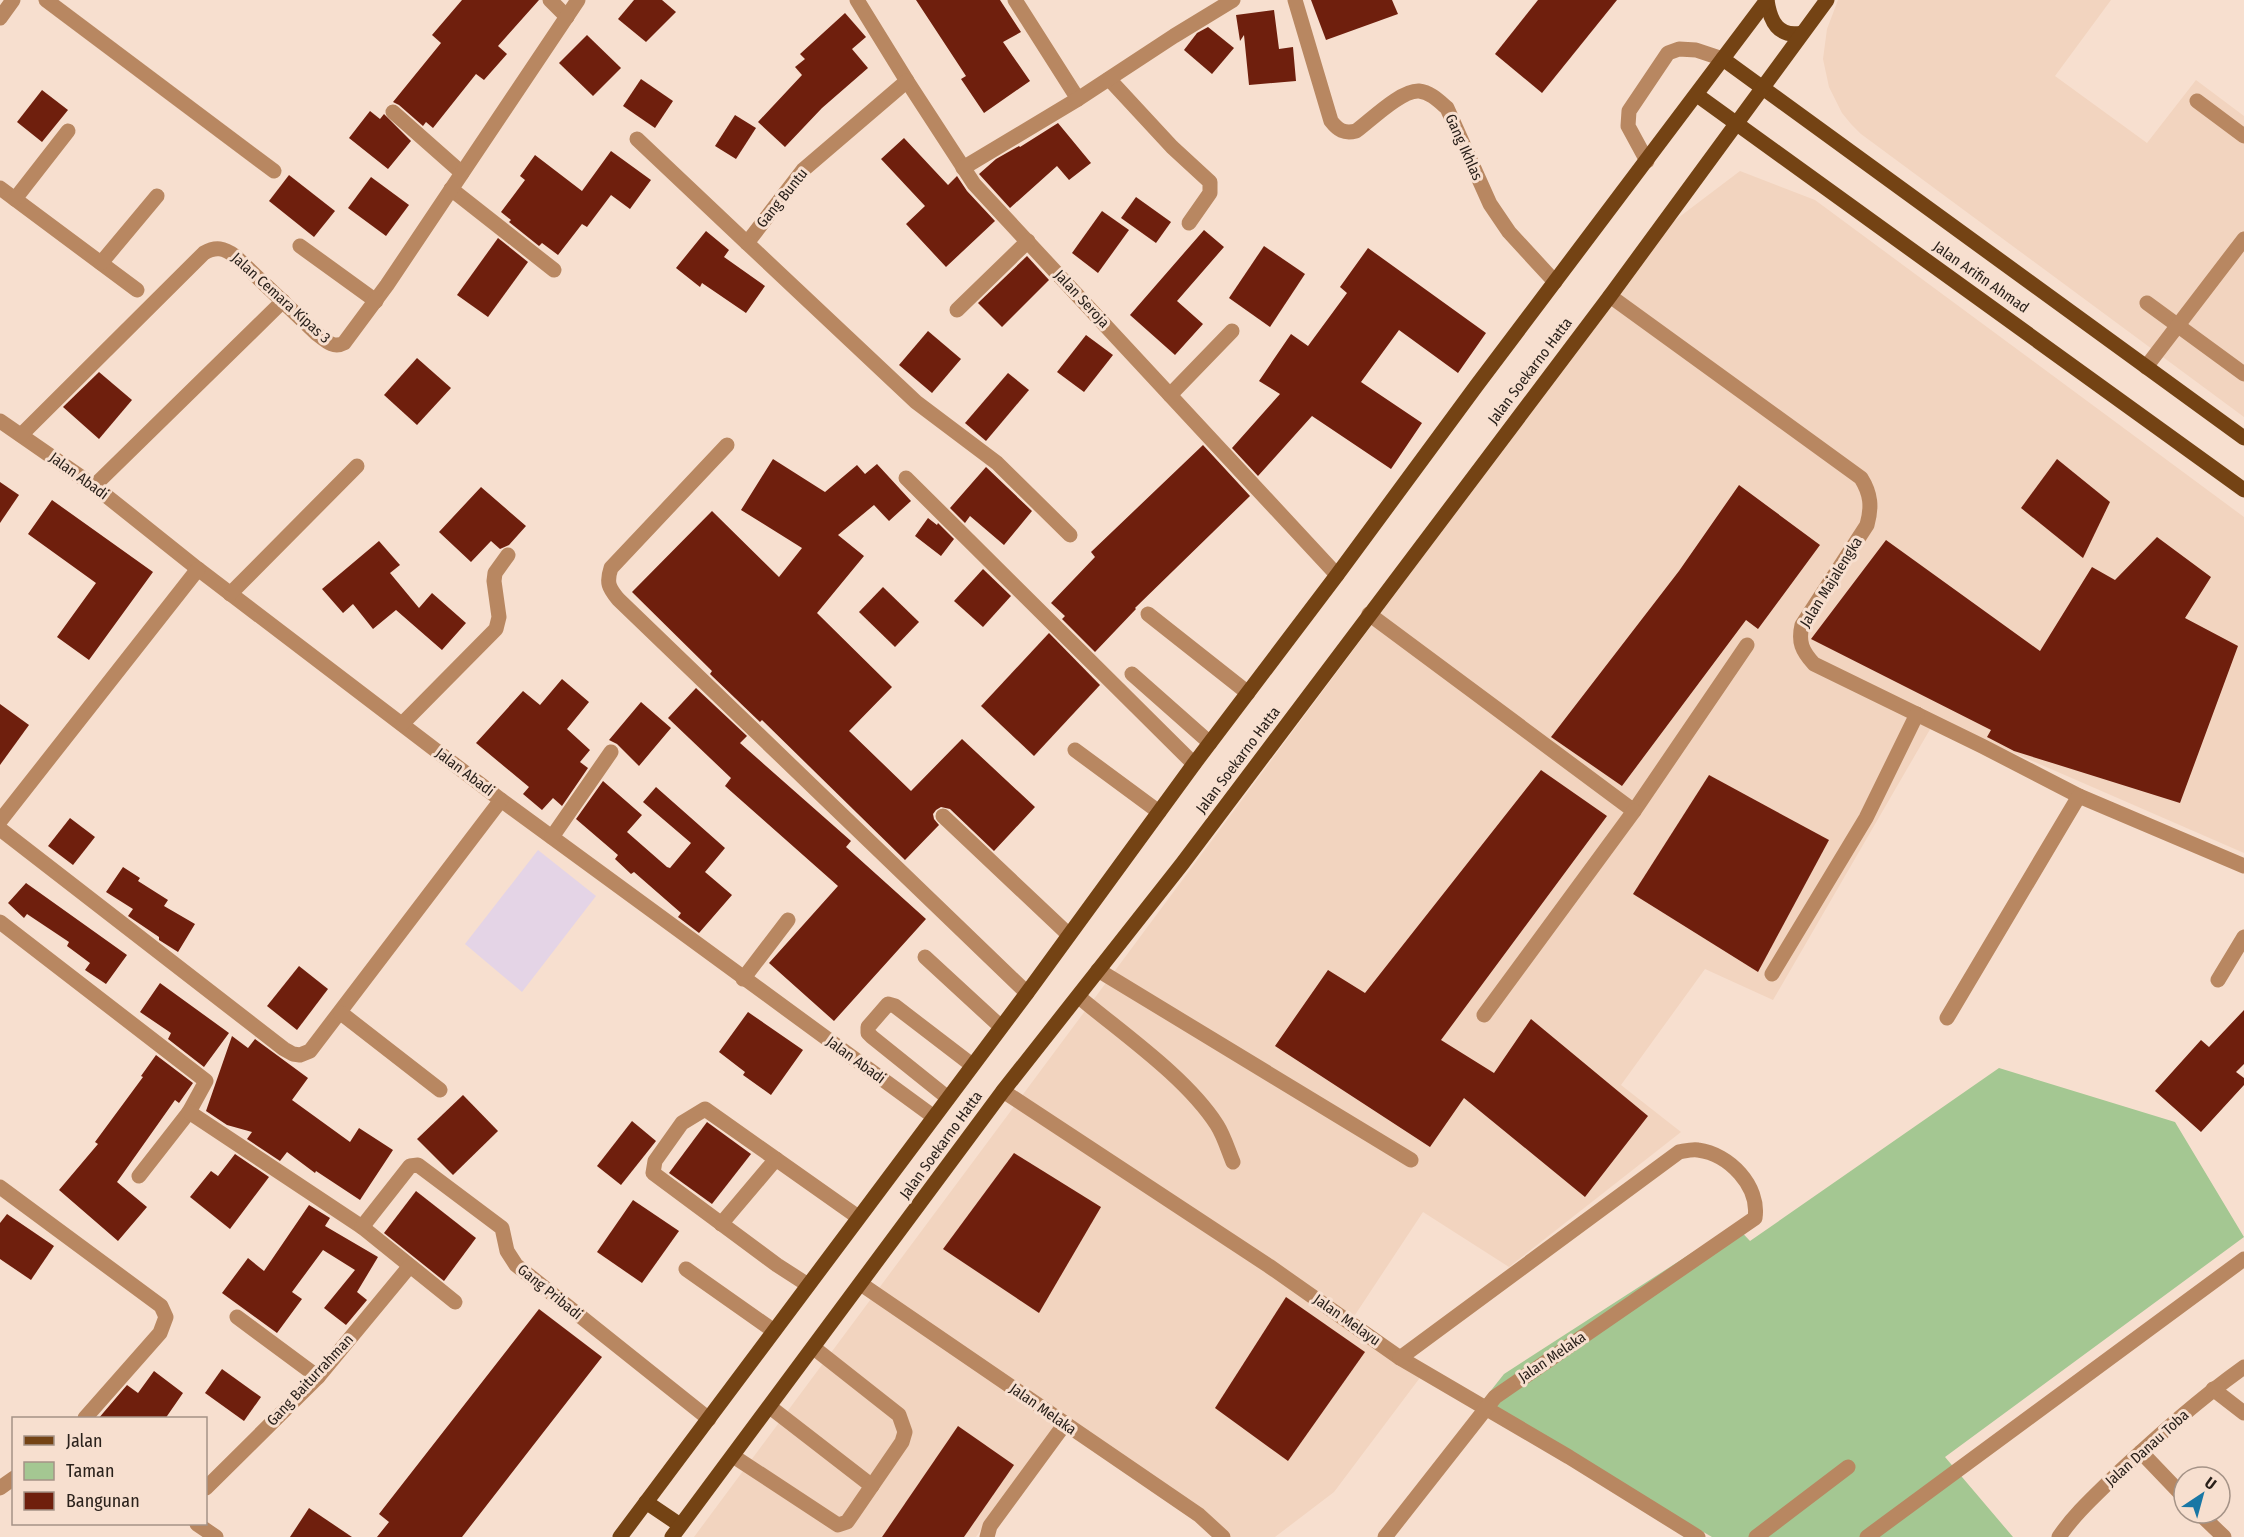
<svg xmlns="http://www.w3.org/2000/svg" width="2244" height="1537" font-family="'Fira Sans Condensed',sans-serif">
<rect width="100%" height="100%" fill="#f7dfcf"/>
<g fill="#f2d4bf">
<polygon points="1838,0 2111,0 2055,76 2147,143 2196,80 2244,116 2244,417 1861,134 1851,124 1842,113 1829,87 1823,59 1827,29"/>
<polygon points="1740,171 1815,200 2244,517 2244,853 1936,719 1773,1000 1705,969 1621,1085 1681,1132 1509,1267 1423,1212 1351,1321 1425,1371 1334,1492 1275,1537 1219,1537 1060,1420 976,1537 694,1537 1670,224"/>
</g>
<polygon fill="#e4d4e6" points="538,850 596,896 522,992 465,944"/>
<polygon fill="#a4c792" points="1999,1068 2175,1122 2244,1237 1945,1457 2013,1537 1712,1537 1481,1403 1504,1374 1735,1225 1750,1241"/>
<g fill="#6f1f0d">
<polygon points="462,0 539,0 498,46 507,54 484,80 476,74 433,128 426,122 423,126 399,105 393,102 441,43 432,35"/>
<polygon points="634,0 662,0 676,12 646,42 618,19"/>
<polygon points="916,0 1000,0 1021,32 1003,42 1030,81 984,113 961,79 966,76"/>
<polygon points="1311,0 1392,0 1398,14 1326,40"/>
<polygon points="1538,0 1617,0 1542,93 1495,54"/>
<polygon points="1274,10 1279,49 1293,47 1296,81 1249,85 1244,35 1240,41 1236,15"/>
<polygon points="845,13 866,37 852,49 868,68 822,108 785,147 758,122 802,75 795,67 805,59 800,54"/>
<polygon points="1208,27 1234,48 1212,74 1184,50 1197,33"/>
<polygon points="587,35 621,68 593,96 559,63"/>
<polygon points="641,79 673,101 655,128 623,106"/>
<polygon points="42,90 68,110 42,142 17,122"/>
<polygon points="370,111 380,119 384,114 411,141 388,169 349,138"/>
<polygon points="735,115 756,128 736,159 715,146"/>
<polygon points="1058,123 1091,163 1069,180 1057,166 1010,208 979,174 996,159 1019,146 1020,147"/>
<polygon points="904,138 948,185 957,176 967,191 995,221 946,267 906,224 925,206 881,159"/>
<polygon points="611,151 651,180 630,209 611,195 587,227 582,224 558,255 542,243 539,246 509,222 511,220 501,212 525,180 520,176 535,155 582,191"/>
<polygon points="289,175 335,211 314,237 269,201"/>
<polygon points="371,177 409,205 386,236 348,208"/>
<polygon points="1136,197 1171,222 1156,243 1121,218"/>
<polygon points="1102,211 1129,230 1098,273 1072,253"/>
<polygon points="1204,230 1224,247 1177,301 1203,324 1175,355 1130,315"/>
<polygon points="706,231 729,250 724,257 765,286 746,313 702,283 700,287 676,268"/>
<polygon points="498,238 528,262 488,317 457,295"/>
<polygon points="1264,246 1305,274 1270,327 1229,298"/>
<polygon points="1368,248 1486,333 1458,373 1399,330 1361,382 1422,423 1391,469 1312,416 1258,476 1232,448 1280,394 1259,381 1291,334 1308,346 1347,293 1340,287"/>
<polygon points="1027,256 1049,280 1002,327 978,303"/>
<polygon points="928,331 961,359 932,393 899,365"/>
<polygon points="1086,335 1113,355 1084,392 1057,372"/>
<polygon points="417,358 451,388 417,425 384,395"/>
<polygon points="99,372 132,400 99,439 63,407"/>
<polygon points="1008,373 1029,390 986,441 965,423"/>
<polygon points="1203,445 1250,496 1135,608 1136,609 1095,652 1062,619 1065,616 1051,603 1095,557 1091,552"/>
<polygon points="773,459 825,492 857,465 865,474 877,464 911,501 889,521 874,505 838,535 864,556 817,613 892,687 849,731 911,791 962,739 1035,807 994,851 950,809 941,807 936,810 933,814 934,819 939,825 905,860 762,720 760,722 710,674 712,671 632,592 712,511 779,577 802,548 741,510"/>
<polygon points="2057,459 2110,502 2083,558 2021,508"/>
<polygon points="986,467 1032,511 1004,545 970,516 965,523 950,508"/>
<polygon points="0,482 19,495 0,523"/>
<polygon points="1739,485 1820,545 1758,629 1746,620 1622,786 1551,737 1679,571"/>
<polygon points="481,487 526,526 509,545 500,549 491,541 471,562 439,532"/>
<polygon points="52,500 153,572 89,660 57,637 96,583 28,534"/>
<polygon points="928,518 937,525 938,523 954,539 941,556 915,536"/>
<polygon points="2157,537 2211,577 2185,618 2238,646 2180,803 2014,751 1987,737 1991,730 1811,639 1886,540 2040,651 2092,567 2115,580"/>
<polygon points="379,541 400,565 390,573 419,608 432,593 466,623 442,650 396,610 373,629 353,604 343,613 322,589"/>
<polygon points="983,569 1011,596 983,627 954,601"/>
<polygon points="883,587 919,622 895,647 859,612"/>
<polygon points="1049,633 1100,685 1034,756 981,706"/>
<polygon points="562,679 589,702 567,729 590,750 580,762 588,768 562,806 553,798 542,810 523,794 529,787 476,743 523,691 540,705"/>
<polygon points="696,688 747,736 740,743 851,841 846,847 926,919 834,1021 769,963 838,886 725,786 731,778 668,718"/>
<polygon points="641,702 671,728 639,766 617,744 609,740"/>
<polygon points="0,704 29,725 0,765"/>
<polygon points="1541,770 1607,816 1441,1040 1494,1073 1531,1019 1648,1116 1585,1197 1464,1098 1430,1147 1275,1046 1328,970 1365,993"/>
<polygon points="1709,775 1829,840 1758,972 1633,894"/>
<polygon points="603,781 642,815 627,832 667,867 670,868 691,843 643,802 656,787 725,848 705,872 732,895 699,933 678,917 681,913 634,872 631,874 615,859 618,855 576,819"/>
<polygon points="70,818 95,837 73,865 48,846"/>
<polygon points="123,867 140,878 138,881 168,900 164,906 195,924 178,952 159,940 159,937 128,916 133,909 106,892"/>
<polygon points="26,883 127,955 106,984 85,970 90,963 67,946 69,942 27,914 24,918 8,903"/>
<polygon points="299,966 328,989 297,1030 267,1006"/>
<polygon points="160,983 229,1033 204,1067 168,1039 171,1033 140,1012"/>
<polygon points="2244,1010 2244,1064 2236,1072 2244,1078 2244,1085 2201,1132 2155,1091 2201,1040 2209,1047"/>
<polygon points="748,1012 803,1050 771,1095 743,1075 745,1072 719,1052"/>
<polygon points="232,1036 248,1048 255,1039 308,1078 292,1100 350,1142 359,1128 393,1150 360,1200 316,1171 315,1173 287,1152 280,1161 247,1139 252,1132 227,1125 206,1111"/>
<polygon points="156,1055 193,1083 179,1103 175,1100 117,1182 147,1207 118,1241 59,1190 98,1144 95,1142 143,1077 141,1076"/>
<polygon points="463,1095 498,1131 453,1175 417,1139"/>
<polygon points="632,1121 656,1141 621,1185 597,1166"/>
<polygon points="707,1122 751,1154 712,1204 669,1173"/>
<polygon points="1014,1153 1101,1207 1039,1313 943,1249"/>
<polygon points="235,1154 269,1177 230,1229 190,1197 211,1171 218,1176"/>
<polygon points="416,1191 476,1238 444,1281 384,1233"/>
<polygon points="633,1200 679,1231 642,1283 597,1252"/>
<polygon points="309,1205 330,1218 325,1226 378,1257 357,1292 367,1300 346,1325 324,1308 355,1270 323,1250 292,1292 302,1299 277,1333 222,1293 248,1258 264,1271"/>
<polygon points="7,1214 54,1246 31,1280 0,1259 0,1223"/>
<polygon points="1286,1297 1365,1352 1288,1461 1215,1408"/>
<polygon points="539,1309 602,1357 462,1537 377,1537 389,1522 379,1514"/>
<polygon points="222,1369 261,1397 244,1421 205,1393"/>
<polygon points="154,1371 183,1393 165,1419 98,1419 127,1385 138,1393"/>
<polygon points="958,1426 1014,1465 964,1537 882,1537"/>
<polygon points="309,1508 352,1537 290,1537"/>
</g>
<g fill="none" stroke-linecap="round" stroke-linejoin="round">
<g stroke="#b88761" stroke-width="15">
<polyline points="46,0 274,171"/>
<polyline points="550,0 567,17"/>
<polyline points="857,0 907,81 974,184 1337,575"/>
<polyline points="1015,0 1078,99"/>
<path d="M1295,0L1331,121C1338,130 1344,134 1356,131C1371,120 1401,90 1419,91C1430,92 1439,101 1447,108L1490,204L1509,232L1555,282"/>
<polyline points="0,18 13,0"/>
<polyline points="1109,79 1172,147 1210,182 1210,193 1189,223"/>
<polyline points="2197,101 2244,136"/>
<polyline points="393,112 462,173"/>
<polyline points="637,139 747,243 803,170 907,81"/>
<polyline points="1647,161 1628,126 1629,111 1668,53 1679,49 1696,50 1723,59"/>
<polyline points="963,168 1078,99 1174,36 1233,0"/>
<polyline points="0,188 137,290"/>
<polyline points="451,189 554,270"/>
<polyline points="15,199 68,131"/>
<polyline points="747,243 916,402 997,463 1070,535"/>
<polyline points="300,246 376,301"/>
<polyline points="101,263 157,196"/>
<path d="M1610,296L1861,478C1871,494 1872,507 1867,525L1802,625C1798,642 1802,651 1814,664L1982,746L2079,796L2244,866"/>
<polyline points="2147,303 2244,374"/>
<polyline points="957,310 1028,241"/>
<polyline points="2146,367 2244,239"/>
<polyline points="1170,395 1232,331"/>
<polyline points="0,421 94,486 198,569 501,800 934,1117"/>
<path d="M21,435L204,253C216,246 224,248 235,256L317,334C325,340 333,349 344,343L387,285L578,0"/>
<path d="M727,445L611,568C606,583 609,588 618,599L1027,993"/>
<polyline points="906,478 1194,764"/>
<polyline points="94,486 283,301"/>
<polyline points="230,594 357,466"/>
<polyline points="1148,614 1248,693"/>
<polyline points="1369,614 1634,811 1747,645"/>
<polyline points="1132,674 1210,743"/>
<polyline points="402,724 496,629 499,617 494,581 495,573 508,555"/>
<polyline points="1075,750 1159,812"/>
<polyline points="943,816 1069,935"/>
<polyline points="0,821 198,569"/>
<polyline points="0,829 284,1049 293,1054 300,1055 310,1051 501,800"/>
<polyline points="552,837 611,752"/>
<polyline points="0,922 206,1081 189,1112 139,1176"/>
<polyline points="925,957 1001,1027"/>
<polyline points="1098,970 1411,1160"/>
<polyline points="1772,974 1866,818 1917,714"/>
<polyline points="743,979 788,920"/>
<polyline points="2218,980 2244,937"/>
<path d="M1079,997C1123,1034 1186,1077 1217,1125C1224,1136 1228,1150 1233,1162"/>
<polyline points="341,1013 440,1090"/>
<polyline points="1484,1015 1634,811"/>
<polyline points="1947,1018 2079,796"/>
<polyline points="1003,1091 1269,1266 1400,1358 1569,1457 1698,1537"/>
<polyline points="948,1098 872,1037 868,1033 868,1027 888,1004 895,1006 972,1065"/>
<polyline points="189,1112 362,1227 455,1302"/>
<polyline points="0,1187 161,1306 166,1317 160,1333 85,1418"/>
<polyline points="721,1224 776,1159"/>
<polyline points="362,1227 410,1166 418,1165 502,1228 507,1251 516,1265 709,1419"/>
<polyline points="686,1269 774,1331"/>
<polyline points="861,1284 1199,1515 1223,1537"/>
<polyline points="808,1285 777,1265 653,1173 655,1161 682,1123 705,1109 858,1217"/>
<polyline points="237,1317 318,1377"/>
<polyline points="2213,1389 2244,1413"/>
<polyline points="770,1407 872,1486"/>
<polyline points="2141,1452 2184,1497"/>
<polyline points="733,1456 838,1525 847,1522 854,1512 902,1442 905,1432 899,1415 814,1348"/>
<polyline points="0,1488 14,1478"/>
<polyline points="206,1488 318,1377 409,1267"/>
<polyline points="2199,1513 2224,1537"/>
<polyline points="197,1524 216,1537"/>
<polyline points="987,1537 990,1526 1064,1425"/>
<path d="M1385,1537L1495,1397L1755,1218C1760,1186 1729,1154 1698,1150C1692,1149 1685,1151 1679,1152L1400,1358"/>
<polyline points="1756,1537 1848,1467"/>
<polyline points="1867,1537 2244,1259"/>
<path d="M2059,1537C2075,1513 2097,1494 2118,1473C2158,1436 2199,1399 2244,1367"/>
</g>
<g stroke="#744314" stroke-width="15">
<path d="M1767,0C1770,21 1778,38 1802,33"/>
<polyline points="1723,59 2244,438"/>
<polyline points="1697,95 2244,490"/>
<polyline points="646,1502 680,1525"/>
<polyline points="620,1537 1027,993 1194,764 1337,575 1477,385 1767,0"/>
<polyline points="672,1537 1003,1091 1182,864 1610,296 1827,0"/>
</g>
</g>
<g text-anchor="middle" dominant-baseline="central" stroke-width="6" stroke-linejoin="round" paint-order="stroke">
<g font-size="15" fill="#2a211b" stroke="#f7dfcf">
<text transform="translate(1464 147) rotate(66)">Gang Ikhlas</text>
<text transform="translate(782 198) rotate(-51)">Gang Buntu</text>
<text transform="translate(1981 277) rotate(35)">Jalan Arifin Ahmad</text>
<text transform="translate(281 298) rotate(42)">Jalan Cemara Kipas 3</text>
<text transform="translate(1082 299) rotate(47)">Jalan Seroja</text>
<text transform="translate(1530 371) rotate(-53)">Jalan Soekarno Hatta</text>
<text transform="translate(79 476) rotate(36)">Jalan Abadi</text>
<text transform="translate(1831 582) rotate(-58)">Jalan Majalengka</text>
<text transform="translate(1238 760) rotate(-53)">Jalan Soekarno Hatta</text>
<text transform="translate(465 772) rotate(37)">Jalan Abadi</text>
<text transform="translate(856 1060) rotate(36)">Jalan Abadi</text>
<text transform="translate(941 1145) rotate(-54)">Jalan Soekarno Hatta</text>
<text transform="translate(550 1292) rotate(39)">Gang Pribadi</text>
<text transform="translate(1347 1320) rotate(35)">Jalan Melayu</text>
<text transform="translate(1552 1357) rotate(-34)">Jalan Melaka</text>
<text transform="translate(310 1380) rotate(-47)">Gang Baiturrahman</text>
<text transform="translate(1043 1409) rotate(35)">Jalan Melaka</text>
<text transform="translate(2147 1448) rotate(-42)">Jalan Danau Toba</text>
</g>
</g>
<rect x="12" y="1417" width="195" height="108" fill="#f7dfcf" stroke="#a59387" stroke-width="1.5"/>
<rect x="24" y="1436" width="30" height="9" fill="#744314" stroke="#a59387" stroke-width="1.5"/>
<text x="66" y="1447" font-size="18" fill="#2a211b">Jalan</text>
<rect x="24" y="1462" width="30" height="18" fill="#a4c792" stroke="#a59387" stroke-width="1.5"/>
<text x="66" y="1477" font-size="18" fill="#2a211b">Taman</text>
<rect x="24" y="1492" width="30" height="18" fill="#6f1f0d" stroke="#a59387" stroke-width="1.5"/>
<text x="66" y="1507" font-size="18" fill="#2a211b">Bangunan</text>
<g transform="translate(2202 1495) rotate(36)"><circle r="28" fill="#f7dfcf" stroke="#a59387" stroke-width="1.5"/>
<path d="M0-4.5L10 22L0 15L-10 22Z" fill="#1977a5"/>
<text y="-9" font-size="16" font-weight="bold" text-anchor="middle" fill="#2a211b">U</text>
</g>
</svg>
